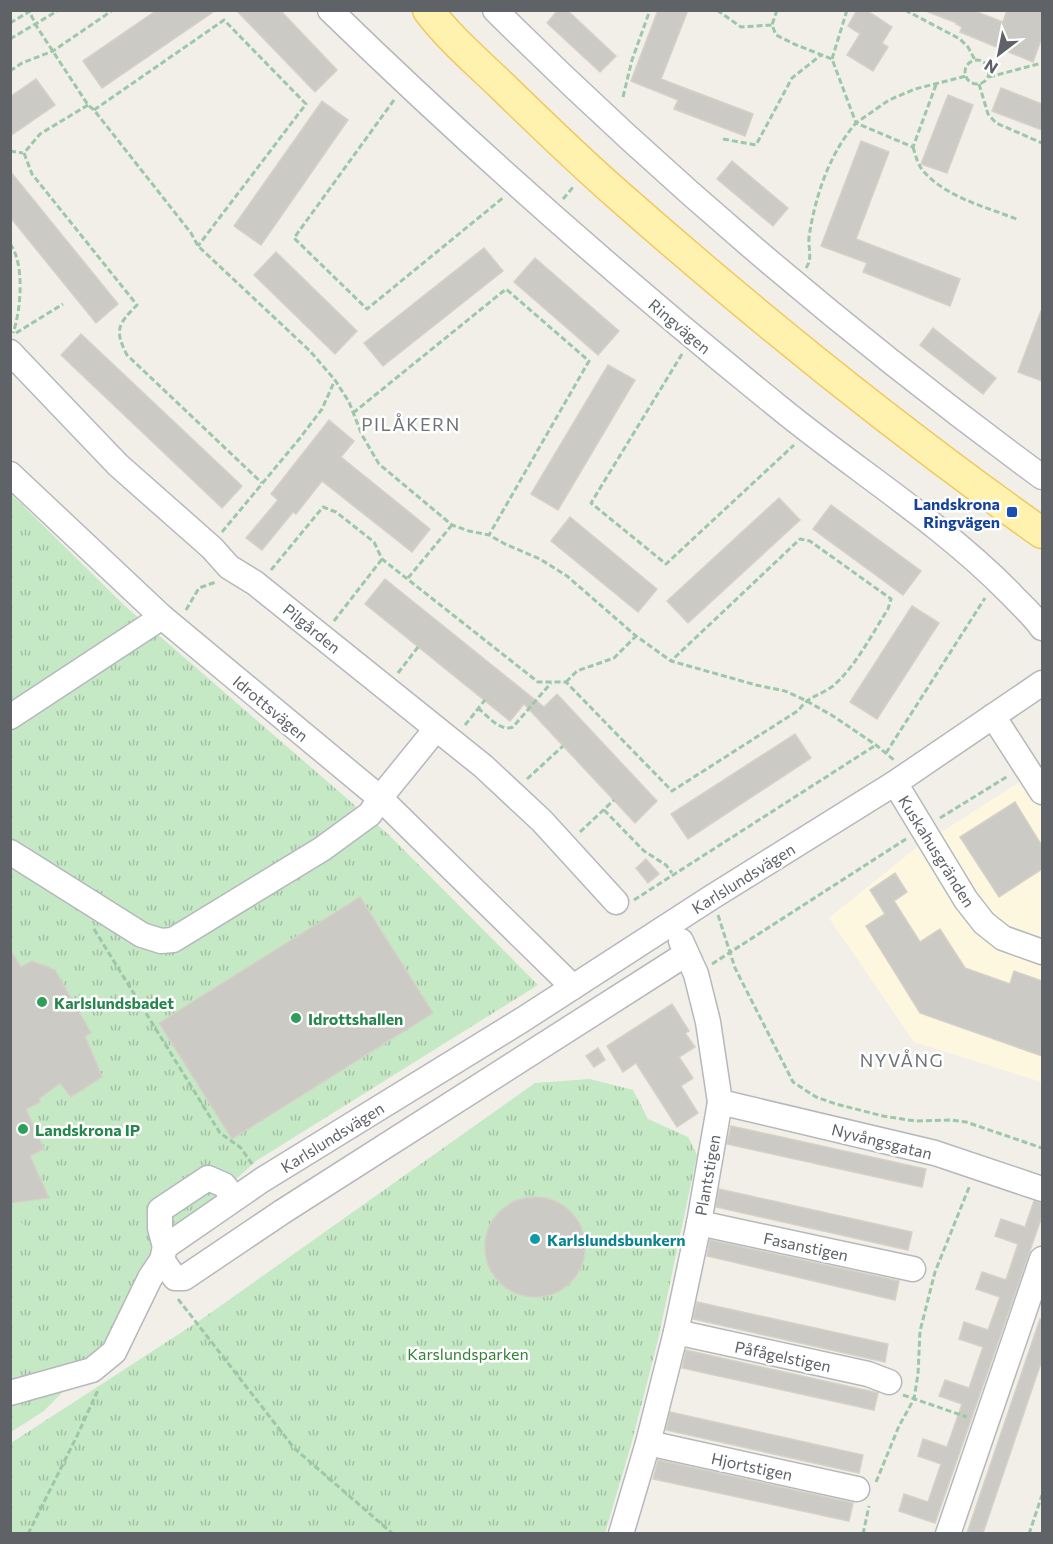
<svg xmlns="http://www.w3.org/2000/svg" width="1053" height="1544" font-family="Commissioner,sans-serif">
<defs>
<pattern id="park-tufts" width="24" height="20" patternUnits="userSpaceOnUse" patternTransform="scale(1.5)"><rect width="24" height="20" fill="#c5e8c5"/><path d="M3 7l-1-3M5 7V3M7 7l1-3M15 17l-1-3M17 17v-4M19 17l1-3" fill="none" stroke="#a3c0a4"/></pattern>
</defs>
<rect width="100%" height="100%" fill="#f1efe8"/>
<polygon fill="#fef7e0" points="1042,768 1042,1082 914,1042 829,918 916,848"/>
<g fill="url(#park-tufts)">
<polygon points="11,494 125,606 389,835 538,985 256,1161 150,1257 102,1352 44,1411 11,1432"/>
<polygon points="590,1079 633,1090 648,1119 688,1137 697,1155 658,1340 631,1445 605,1533 11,1533 11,1443 202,1319 535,1083"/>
</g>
<polygon fill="#c5e8c5" points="10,1204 25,1228 11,1238 10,1238"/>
<g fill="#cccac5" stroke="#d6d1c6" stroke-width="1.5">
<polygon points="157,10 216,10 102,88 83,61"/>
<polygon points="236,10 280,10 337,70 315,92"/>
<polygon points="558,10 567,10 616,56 600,72 547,23"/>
<polygon points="658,10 688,10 661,79 753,114 745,136 674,109 678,100 631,81"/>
<polygon points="857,10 866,10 892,27 882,43 888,47 873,71 847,55 860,34 848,26"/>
<polygon points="928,10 972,10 1003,22 1007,10 1042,10 1042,37 1033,62 960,32 962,27 956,24 957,23 928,12"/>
<polygon points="36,79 55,105 10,136 10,97"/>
<polygon points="1001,88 1042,104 1042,130 992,111"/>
<polygon points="948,95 973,105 947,173 921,164"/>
<polygon points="322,101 348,120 261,245 234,226"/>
<polygon points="861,141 889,152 856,239 960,279 950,306 863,272 867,263 821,246"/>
<polygon points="732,161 788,208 773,226 717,179"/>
<polygon points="10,171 118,304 96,323 10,217"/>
<polygon points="484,248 503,271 383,366 364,343"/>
<polygon points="276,252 357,331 335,354 254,275"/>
<polygon points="535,258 619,331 598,355 514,282"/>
<polygon points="1041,311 1042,311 1042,381 1018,372"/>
<polygon points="933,328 996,378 983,394 920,345"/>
<polygon points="81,334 242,486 222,508 61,355"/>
<polygon points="608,365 635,380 558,510 531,494"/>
<polygon points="329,420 354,441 341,457 430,529 412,552 322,481 296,514 293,512 262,550 246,538 278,500 271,494"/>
<polygon points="779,498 800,520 688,623 667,601"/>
<polygon points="831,505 921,571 903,595 813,529"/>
<polygon points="570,517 657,589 638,612 551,541"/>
<polygon points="385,579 544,707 557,694 657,801 635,823 524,704 510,721 365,604"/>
<polygon points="912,606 939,623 877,719 850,702"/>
<polygon points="795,734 811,758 688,839 671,814"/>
<polygon points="1015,802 1042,846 1042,869 999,897 960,837"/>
<polygon points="646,859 659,874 648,883 636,868"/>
<polygon points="895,873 907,892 894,901 920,942 940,929 965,968 1010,984 1014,971 1042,981 1042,1056 920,1013 866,926 885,914 870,890"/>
<polygon points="360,897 433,1013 232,1139 159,1023"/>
<polygon points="10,949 21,967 32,961 55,970 91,1033 85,1036 102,1077 71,1097 60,1083 39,1099 40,1102 26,1109 44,1149 30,1156 49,1198 10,1203"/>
<polygon points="672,1004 689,1031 685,1033 695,1047 679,1057 693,1078 681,1086 698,1113 677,1127 636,1063 623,1072 607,1046"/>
<polygon points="598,1048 605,1060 594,1067 586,1056"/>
<polygon points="731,1126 926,1169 922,1187 727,1144"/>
<polygon points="719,1189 912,1232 908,1250 716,1207"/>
<circle cx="535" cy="1247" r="50"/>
<polygon points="1034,1201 1042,1203 1042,1216 935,1523 899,1511 904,1494 928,1502 941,1464 918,1456 923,1439 947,1447 962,1404 939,1396 945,1380 969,1388 983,1347 959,1339 964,1322 988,1330 1000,1297 976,1289 982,1272 1006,1280 1018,1244 995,1236 1001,1219 1025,1227"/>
<polygon points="710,1240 899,1281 895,1300 707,1256"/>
<polygon points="697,1302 888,1344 885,1362 693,1319"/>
<polygon points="1040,1319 1042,1319 1042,1360 983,1533 967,1533"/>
<polygon points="686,1350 874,1392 878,1393 874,1410 682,1368"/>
<polygon points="670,1412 863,1455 859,1473 666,1430"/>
<polygon points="658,1460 853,1503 849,1521 653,1479"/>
</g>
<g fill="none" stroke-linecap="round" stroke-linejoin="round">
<defs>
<g id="minor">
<path d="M330,10C474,150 625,283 781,409C857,471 941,523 1010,593C1021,605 1033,615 1042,628"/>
<path d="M495,10C665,179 849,335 1042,477"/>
<polyline points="10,352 118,465 212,548 229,567 255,583 483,766 542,821 616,902"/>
<polyline points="10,474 162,617 380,798 573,987"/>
<polyline points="993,716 1042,792"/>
<polyline points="10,717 162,617"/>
<polyline points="895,783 966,900 984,923 1003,938 1042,952"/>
<polyline points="10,852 142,935 161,941 173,940 322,849 370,814 380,798 436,729"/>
<polyline points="686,954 282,1212 184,1278 175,1278 162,1260 165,1247 262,1180 522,1020 712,897 895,783 1042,683"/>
<polyline points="720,1102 935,1153 1042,1189"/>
<polyline points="699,1223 913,1269"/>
<polyline points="165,1247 160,1228 160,1210 208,1178 224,1185 234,1198"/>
<polyline points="676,1332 868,1374 889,1382"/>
<polyline points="10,1393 92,1370 114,1352 150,1278 162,1260"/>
<polyline points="648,1443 857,1489"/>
<polyline points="621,1534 648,1443 676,1332 699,1223 720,1102 708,1022 696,974 681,941"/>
<polyline points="948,1534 1042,1259"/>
</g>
<path id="major" d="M428,10C449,38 476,61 501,85C539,122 577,159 617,194C753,314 894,428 1042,533"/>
</defs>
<use href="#minor" stroke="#b5b8bc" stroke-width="27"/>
<use href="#major" stroke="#f2c960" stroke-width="33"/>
<g stroke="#9cc7a9" stroke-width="3" stroke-dasharray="6 3" stroke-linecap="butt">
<polyline points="717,10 741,27 772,25"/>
<polyline points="777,10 772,25 776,35 794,44 832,59 856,123 889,100 915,89 966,76"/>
<polyline points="905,10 960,39 968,47 975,60"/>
<polyline points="31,15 37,27 88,105 94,110 191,233 198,246 310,351 335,380 349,402 362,435 379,464 452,525 469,531 489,535 505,544 540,559 567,576 636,636 671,661 756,685 785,691 805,700 833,716 876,745 894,760"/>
<polyline points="10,23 32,10"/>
<polyline points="10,39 59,10"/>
<polyline points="832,59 847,10"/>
<circle cx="977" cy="72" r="12"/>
<polyline points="10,71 22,63 53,51 113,10"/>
<polyline points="989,77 1042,63"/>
<polyline points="979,84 988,114 996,123 1042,143"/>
<polyline points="623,97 632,60 650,10"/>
<polyline points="394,100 294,238 367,309 504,197"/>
<path d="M88,105L40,134L24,153L32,174L137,305C118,324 114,330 127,355L262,483"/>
<polyline points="94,110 224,20 306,104 198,246"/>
<polyline points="723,139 756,145 792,78 821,55"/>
<path d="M913,147C916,157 918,166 925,173C948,198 989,208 1019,220"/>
<polyline points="10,151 23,153"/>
<polyline points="563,199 574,186"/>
<path d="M10,244C25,263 21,311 13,333"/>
<path d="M806,268C813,258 808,249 809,237C815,197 829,154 856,123L913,147L937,82"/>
<polyline points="16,333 63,304"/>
<polyline points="682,354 591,503 666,564 794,445"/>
<polyline points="353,413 506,289 589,361 489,535"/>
<polyline points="222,532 300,438 322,409 335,380"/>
<path d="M271,570L323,507L336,512L374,542L382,559L538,682H566L672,791L799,710C809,695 820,696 833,686C856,666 872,634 888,609L891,599L810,541L800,539L671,661"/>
<polyline points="408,578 452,525"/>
<polyline points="186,610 199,588 216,582"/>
<polyline points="334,621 382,559"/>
<polyline points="398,673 418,647"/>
<polyline points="566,682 577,671 614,658 636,636"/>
<path d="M478,708C488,716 500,732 513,727L551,683"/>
<polyline points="465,725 485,700"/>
<polyline points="886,753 985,598"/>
<polyline points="527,779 563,746"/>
<polyline points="604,810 644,851 666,865 672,873"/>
<polyline points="940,818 1008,776"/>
<polyline points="580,832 614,800"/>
<polyline points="634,900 876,745"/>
<polyline points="718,915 735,968 793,1082 816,1097 836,1104 883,1116 915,1121 951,1120 966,1122 1042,1148"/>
<polyline points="94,929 220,1133 241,1148 252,1164"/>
<polyline points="712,964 906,839"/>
<polyline points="178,1299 294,1448 393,1534"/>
<polyline points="903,1395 967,1417"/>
<polyline points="876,1482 899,1426 914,1399 918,1374 920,1331 935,1272 970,1185"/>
<polyline points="28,1534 77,1436 98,1390"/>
<polyline points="863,1534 869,1506"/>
<polyline points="1029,1534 1042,1495"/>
</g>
<use href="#minor" stroke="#fff" stroke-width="24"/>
<use href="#major" stroke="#fff2af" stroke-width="30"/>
</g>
<rect fill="#1a4fb4" stroke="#fff" stroke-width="2" x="1006" y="506" width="12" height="12" rx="3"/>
<g fill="#2e9e5b" stroke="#fff" stroke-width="2">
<circle cx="42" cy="1002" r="6"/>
<circle cx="296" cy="1018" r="6"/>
<circle cx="23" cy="1129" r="6"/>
</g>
<circle fill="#0f9aa8" stroke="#fff" stroke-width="2" cx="535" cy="1239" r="6"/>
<g text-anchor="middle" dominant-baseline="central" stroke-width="5" stroke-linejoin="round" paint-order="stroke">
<g font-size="16" fill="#5f6368" stroke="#fff">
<text transform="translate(680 326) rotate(40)">Ringvägen</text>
<text transform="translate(312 628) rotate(39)">Pilgården</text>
<text transform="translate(271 708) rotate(40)">Idrottsvägen</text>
<text transform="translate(937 851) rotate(58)">Kuskahusgränden</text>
<text transform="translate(743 878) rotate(-32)">Karlslundsvägen</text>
<text transform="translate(332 1137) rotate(-32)">Karlslundsvägen</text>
<text transform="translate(882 1141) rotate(14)">Nyvångsgatan</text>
<text transform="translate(707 1175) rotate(-80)">Plantstigen</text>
<text transform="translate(806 1246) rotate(12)">Fasanstigen</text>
<text transform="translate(783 1356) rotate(12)">Påfågelstigen</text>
<text transform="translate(752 1466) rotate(12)">Hjortstigen</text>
</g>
<g font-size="16" font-weight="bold" fill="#164399" stroke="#fff" text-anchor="end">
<text x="1000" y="503">Landskrona<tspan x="1000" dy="18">Ringvägen</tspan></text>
</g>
<g font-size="16" font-weight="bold" fill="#27864d" stroke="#fff" text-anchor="start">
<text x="54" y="1002">Karlslundsbadet</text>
<text x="308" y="1018">Idrottshallen</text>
<text x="35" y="1129">Landskrona IP</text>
</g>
<g font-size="16" font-weight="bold" fill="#0d838f" stroke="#fff" text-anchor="start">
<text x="547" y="1239">Karlslundsbunkern</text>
</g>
<g font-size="16" fill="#348238" stroke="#fff">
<text x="468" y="1353">Karslundsparken</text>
</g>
<g font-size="18" letter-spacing="1.5" fill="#70757a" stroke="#fff">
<text x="411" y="424">PILÅKERN</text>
<text x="902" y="1060">NYVÅNG</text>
</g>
</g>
<rect width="1053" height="1544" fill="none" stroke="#5f6368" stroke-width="24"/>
<g transform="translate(999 54) rotate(212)" stroke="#ffffff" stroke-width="4.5" paint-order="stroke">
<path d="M0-4.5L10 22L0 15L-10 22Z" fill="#5f6368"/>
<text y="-9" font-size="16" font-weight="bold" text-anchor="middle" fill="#5f6368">N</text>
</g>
</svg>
